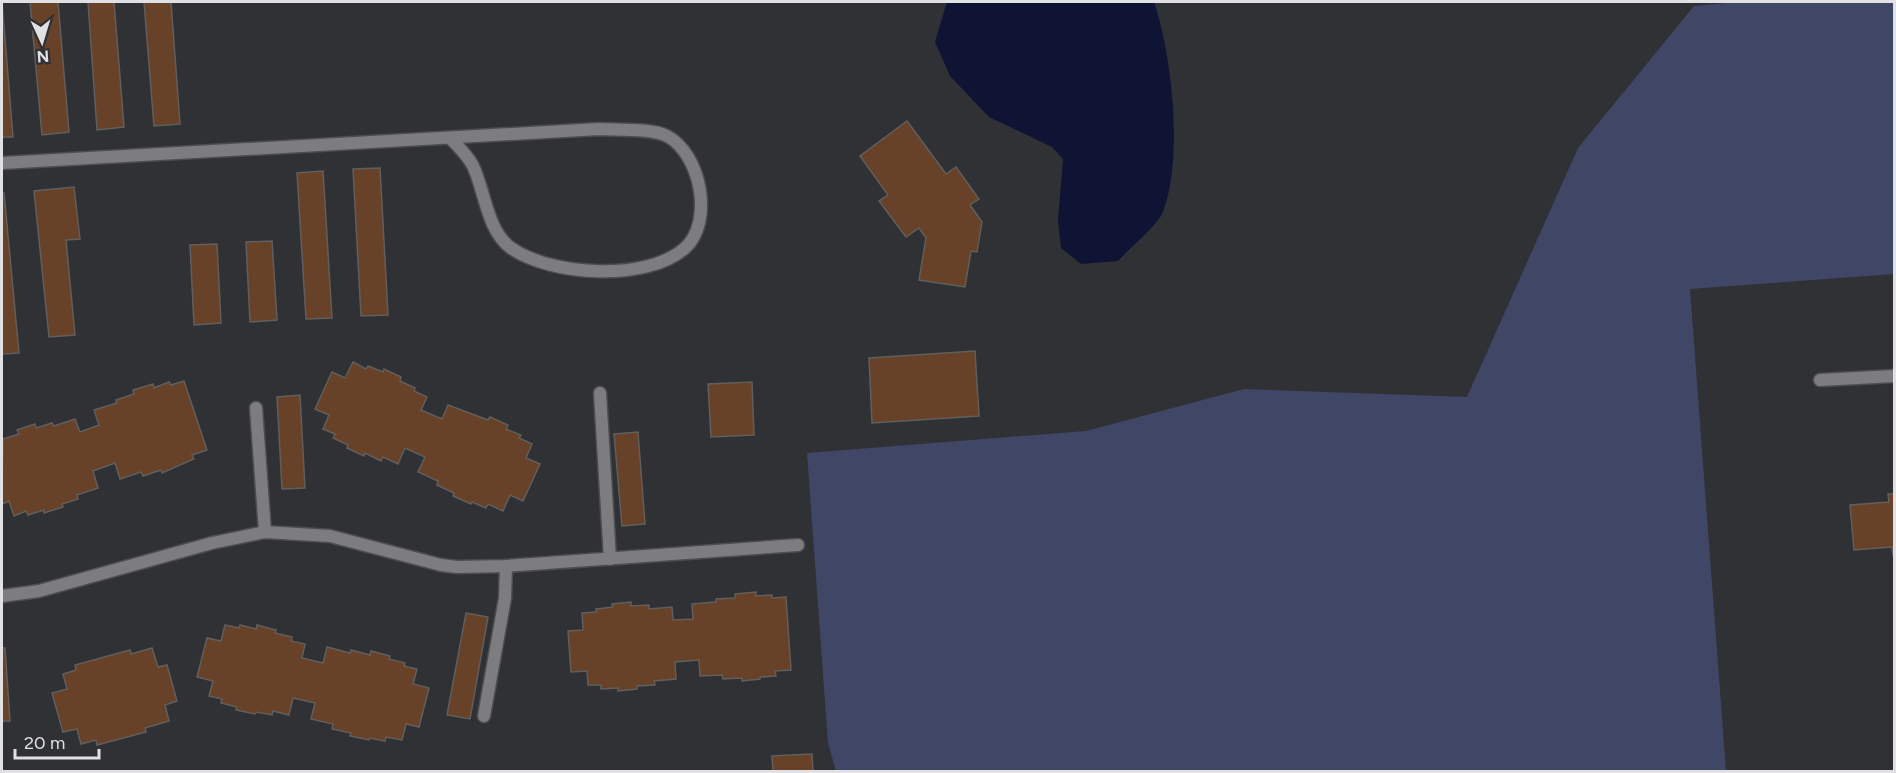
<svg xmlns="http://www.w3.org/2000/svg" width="1896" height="773" font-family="Figtree,sans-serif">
<rect width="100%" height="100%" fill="#303134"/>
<polygon fill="#404665" points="1737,2 1894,2 1894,274 1690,289 1726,771 836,771 828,743 807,453 1086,431 1244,389 1467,397 1578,148 1694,6"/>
<path fill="#0f1334" d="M947,2H1154C1172,55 1184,161 1162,214C1157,225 1128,250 1118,261L1081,264L1061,248L1058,220L1063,159L1052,147L989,117L950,76L935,42Z"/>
<g fill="#674128" stroke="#625e5c" stroke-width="1.5">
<polygon points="2,2 13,137 2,137"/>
<polygon points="30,2 58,2 69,132 42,135"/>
<polygon points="88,2 114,2 124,127 97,130"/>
<polygon points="144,2 171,2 180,124 154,126"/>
<polygon points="907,121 946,174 956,167 979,199 970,205 982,222 977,252 971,251 965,287 919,280 926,238 919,228 906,237 879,201 888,195 860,156"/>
<polygon points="380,168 388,315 361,316 353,169"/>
<polygon points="323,171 332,318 306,319 297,173"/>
<polygon points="74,187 80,239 66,240 75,335 49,337 34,191"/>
<polygon points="2,193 4,193 19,353 2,354"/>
<polygon points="272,241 277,320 250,322 246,242"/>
<polygon points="217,244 221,323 194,325 190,245"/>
<polygon points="975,351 979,416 872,423 869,358"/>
<polygon points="353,362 366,369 368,366 383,372 384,369 401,377 400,381 415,388 414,391 427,397 421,410 442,419 448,405 488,420 490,417 508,425 506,429 521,435 519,438 532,444 526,458 540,464 523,501 510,495 503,511 488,504 486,508 472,502 471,504 453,496 454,493 437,485 438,481 418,472 425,457 405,448 398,464 383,457 381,461 365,453 364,456 347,448 348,445 333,438 335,434 323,429 329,415 315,409 332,372 345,378"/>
<polygon points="184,381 207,450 192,455 194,459 162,473 161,470 143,476 141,472 120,479 115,463 93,471 98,488 77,495 78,499 62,504 63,507 44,513 44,510 28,515 26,511 14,516 9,501 2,504 3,439 19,434 17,430 35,424 36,428 52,423 54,426 75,419 80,432 99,425 94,410 117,403 116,400 134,394 133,390 153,384 154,388 169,382 171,385"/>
<polygon points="752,382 754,435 711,437 708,384"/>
<polygon points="300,395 305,488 282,489 277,397"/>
<polygon points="638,432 645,524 622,526 614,434"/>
<polygon points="1888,494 1894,494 1894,555 1893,555 1892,547 1854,550 1850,505 1889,502"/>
<polygon points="756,592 756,596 772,595 772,598 786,597 791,670 775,671 776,676 760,677 760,679 742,681 742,678 723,679 722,675 700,676 699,660 675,662 676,679 654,681 655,685 637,686 637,689 618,691 618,688 601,689 601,685 588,685 587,671 571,672 568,631 583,630 582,613 596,612 596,609 613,607 612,604 631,602 631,606 649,605 649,609 672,607 673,620 693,619 692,604 716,602 716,599 735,598 735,594"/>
<polygon points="466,613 488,617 470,719 447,715"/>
<polygon points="225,625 239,628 240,625 256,629 257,625 276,630 275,633 292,637 291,641 305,644 302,658 323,663 327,647 350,653 351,650 370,655 371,651 390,656 389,659 405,663 404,666 417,669 413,684 429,688 419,727 406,724 402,740 386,737 385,741 370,738 369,740 350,736 351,733 332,729 333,724 311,719 315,703 293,698 289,715 273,711 272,715 256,712 255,714 236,710 237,707 221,703 222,699 209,696 213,681 197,677 207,638 221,641"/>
<polygon points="2,648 5,648 10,721 2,721"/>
<polygon points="152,648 158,667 167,665 177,701 165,705 169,721 145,728 146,732 97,745 96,740 81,744 77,729 63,732 52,693 67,689 63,674 76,670 75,665 130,650 131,654"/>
<polygon points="812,754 813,772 773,772 772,756"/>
</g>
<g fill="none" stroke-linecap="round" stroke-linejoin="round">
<defs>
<g id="lane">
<path d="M2,163L599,129C617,130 652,128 667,136C701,154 714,222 685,248C647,282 551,276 511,248C487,231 485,191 473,166C468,156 458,146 450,138"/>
<polyline points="600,393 610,559"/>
<polyline points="256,408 265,532"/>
<polyline points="2,596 39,591 212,543 265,532 330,536 441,565 457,567 506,566 798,545"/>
<polyline points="484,716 505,598 506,566"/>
</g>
<polyline id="street" points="1820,380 1894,376"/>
</defs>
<use href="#lane" stroke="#4c4d50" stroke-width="15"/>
<use href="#street" stroke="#4c4d50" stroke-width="15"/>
<use href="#lane" stroke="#7d7d7f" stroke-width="12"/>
<use href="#street" stroke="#7d7d7f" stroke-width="12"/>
</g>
<rect width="1896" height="773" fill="none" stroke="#e1e1e4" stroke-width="6"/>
<g transform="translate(42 42) rotate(176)" stroke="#303134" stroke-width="4.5" paint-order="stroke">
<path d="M0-4.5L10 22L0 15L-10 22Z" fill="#e1e1e4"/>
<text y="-9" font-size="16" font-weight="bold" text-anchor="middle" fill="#e1e1e4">N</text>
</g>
<path d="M15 749v9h84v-9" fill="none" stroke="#e1e1e4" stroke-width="3"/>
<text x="24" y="749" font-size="18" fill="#e1e1e4" stroke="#303134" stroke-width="4.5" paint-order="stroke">20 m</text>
</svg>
